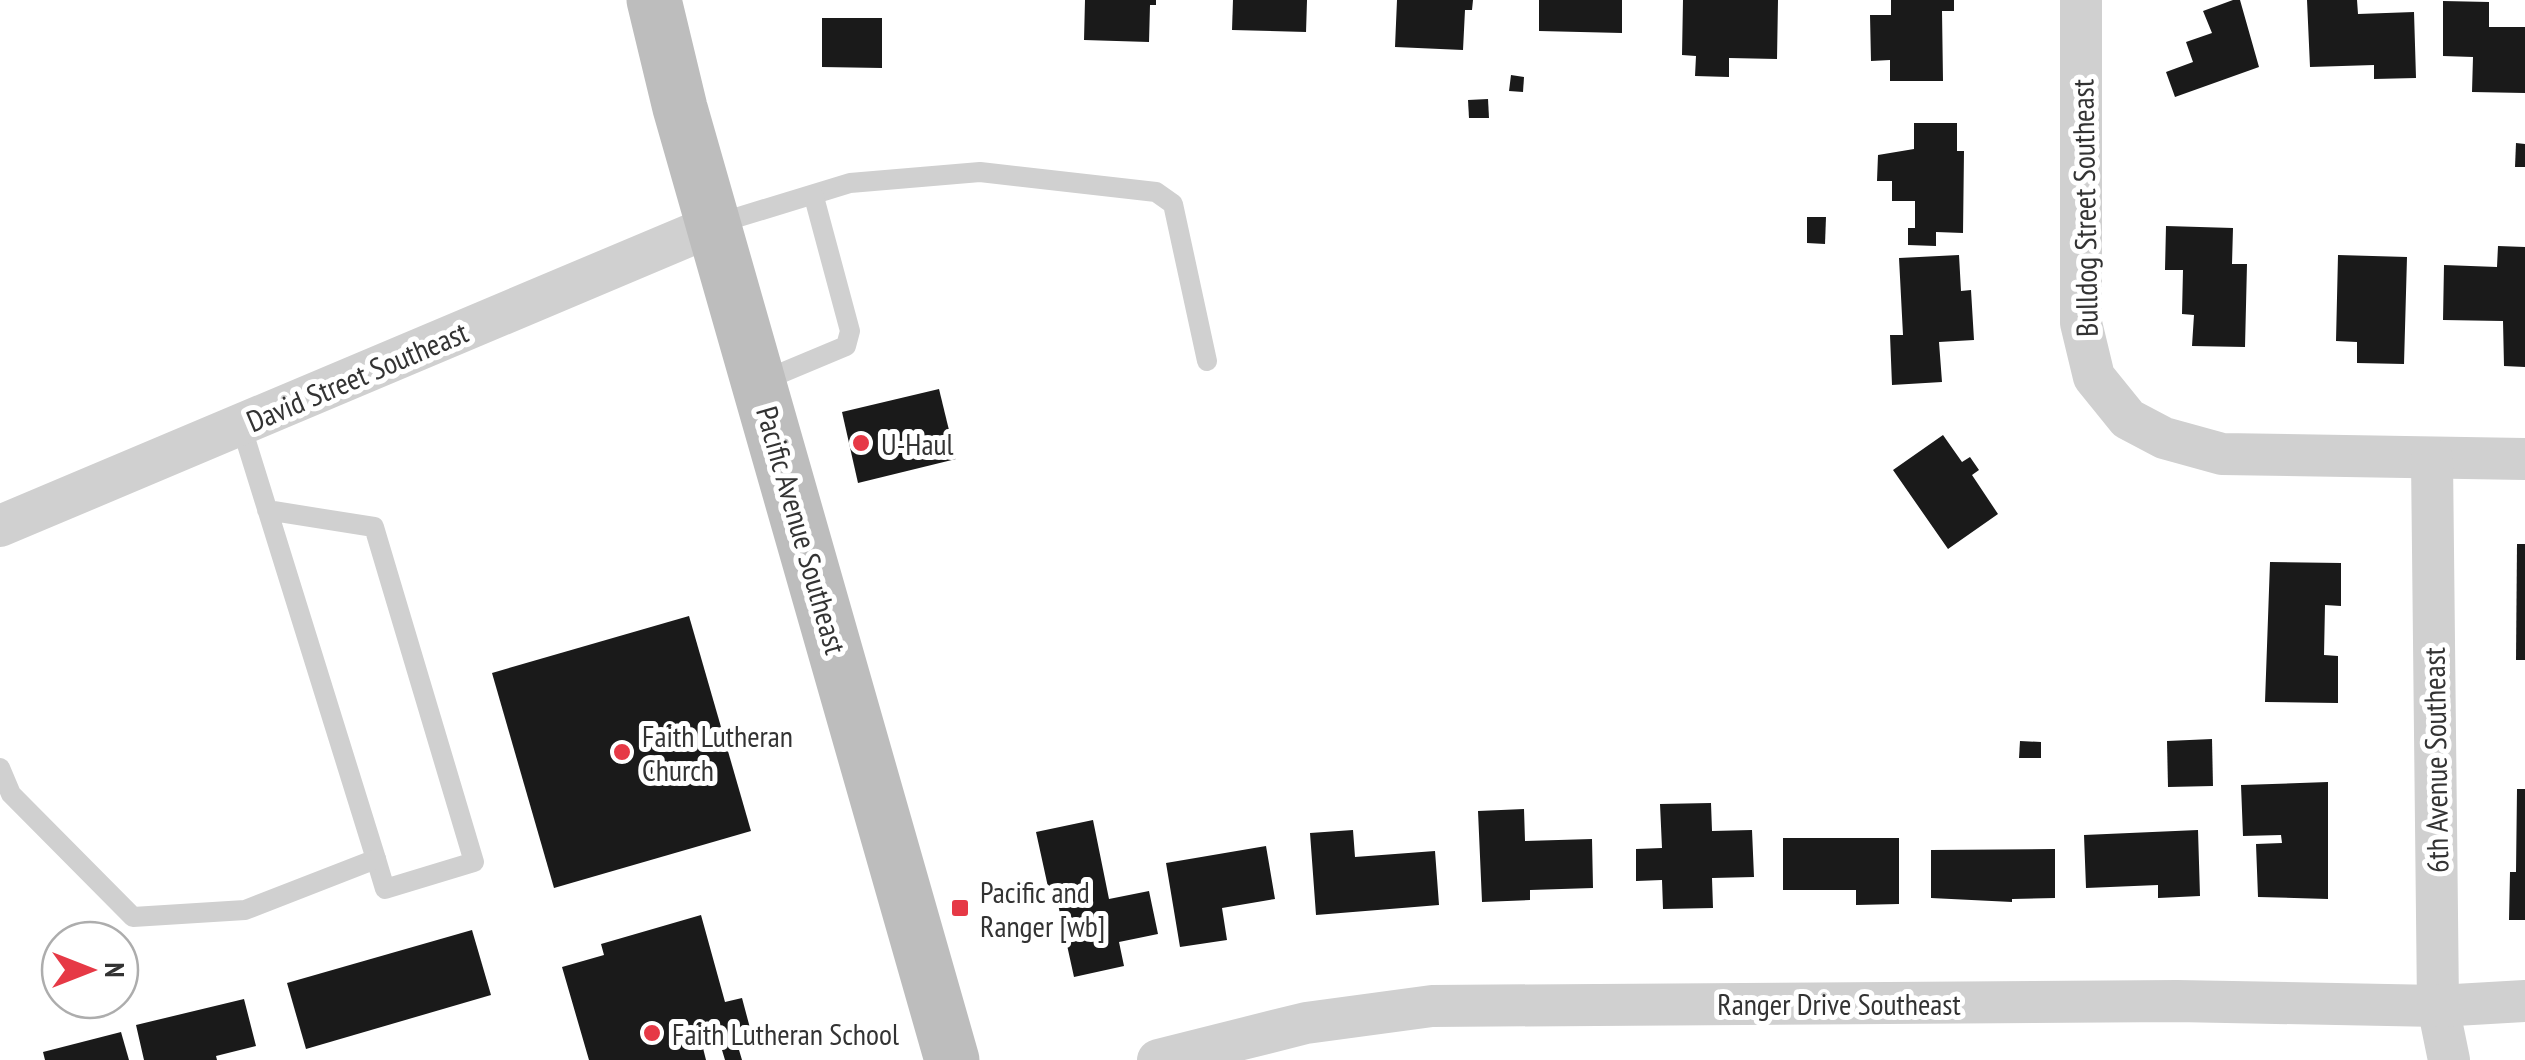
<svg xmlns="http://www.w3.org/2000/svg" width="2525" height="1060" font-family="'PT Sans Narrow',sans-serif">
<rect width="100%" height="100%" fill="#fff"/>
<g fill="#1a1a1a">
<polygon points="1085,0 1156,0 1156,5 1150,5 1149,42 1084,40"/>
<polygon points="1233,0 1307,0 1306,32 1232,30"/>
<polygon points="1397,0 1473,0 1472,10 1465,10 1463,50 1395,47"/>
<polygon points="1539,0 1622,0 1622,33 1539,31"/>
<polygon points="1683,0 1778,0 1777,59 1729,58 1729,77 1695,76 1696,56 1682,55"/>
<polygon points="1891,0 1954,0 1954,11 1942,11 1943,81 1890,81 1890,60 1871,61 1870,15 1891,15"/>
<polygon points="2233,0 2240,0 2259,67 2175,97 2166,72 2193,62 2186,42 2212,33 2203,11"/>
<polygon points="2307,0 2357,0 2358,14 2414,12 2416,78 2374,79 2374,65 2310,67"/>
<polygon points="2443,1 2489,2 2489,27 2525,27 2525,93 2472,92 2473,57 2443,56"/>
<polygon points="822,18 882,18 882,68 822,67"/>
<polygon points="1511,75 1524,77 1523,92 1509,91"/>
<polygon points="1488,99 1489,118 1469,118 1468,100"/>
<polygon points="1914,123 1957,123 1957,151 1964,151 1963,233 1936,232 1936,246 1908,245 1908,228 1915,228 1915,201 1892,201 1892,181 1877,181 1878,155 1914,149"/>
<polygon points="2516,143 2525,144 2525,167 2515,167"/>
<polygon points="1807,217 1826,217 1825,244 1807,243"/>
<polygon points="2166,226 2233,228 2232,264 2247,264 2245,347 2192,346 2194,315 2182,314 2183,270 2165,270"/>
<polygon points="2498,246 2525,247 2525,367 2504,366 2503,321 2443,320 2444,265 2497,267"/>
<polygon points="1959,255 1961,291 1971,290 1974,340 1939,342 1942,382 1892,385 1890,335 1903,335 1899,258"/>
<polygon points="2338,255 2407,257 2404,364 2357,363 2357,342 2336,341"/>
<polygon points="939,389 956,459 858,483 842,412"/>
<polygon points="1943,435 1962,462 1970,457 1979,470 1972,475 1998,514 1948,549 1893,470"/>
<polygon points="2517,544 2525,544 2525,660 2516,660"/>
<polygon points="2270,562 2341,563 2341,606 2325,605 2324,655 2338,656 2338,703 2265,702"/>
<polygon points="689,616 751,831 554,888 492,673"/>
<polygon points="2212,739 2213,786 2168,787 2167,741"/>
<polygon points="2020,741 2041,742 2041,758 2019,758"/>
<polygon points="2328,782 2328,899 2258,897 2256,844 2282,843 2281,835 2243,836 2241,785"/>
<polygon points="2517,789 2525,789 2525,920 2509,920 2510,872 2516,872"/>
<polygon points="1711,803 1712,831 1752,830 1754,877 1712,878 1713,908 1663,909 1662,880 1636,881 1636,849 1662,848 1660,804"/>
<polygon points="1524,809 1525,841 1592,839 1593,888 1530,890 1530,900 1482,902 1478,811"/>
<polygon points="1093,820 1109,899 1149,891 1158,934 1119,942 1124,966 1074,977 1054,886 1048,887 1036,832"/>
<polygon points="1353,830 1355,857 1435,851 1439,905 1316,915 1310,833"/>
<polygon points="2198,830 2200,896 2158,898 2158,885 2086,888 2084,835"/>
<polygon points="1783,838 1899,838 1899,904 1856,905 1856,890 1783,890"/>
<polygon points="1266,846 1275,899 1222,908 1227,940 1180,947 1166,863"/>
<polygon points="2055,849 2055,898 2012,899 2012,902 1931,898 1931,850"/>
<polygon points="701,915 725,1002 742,998 750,1028 734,1033 742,1060 725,1060 719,1040 702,1044 706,1060 589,1060 562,967 604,955 601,944"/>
<polygon points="472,930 491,995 306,1049 287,983"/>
<polygon points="244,999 256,1046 216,1056 217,1060 144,1060 136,1025"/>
<polygon points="121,1032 129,1060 45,1060 43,1052"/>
</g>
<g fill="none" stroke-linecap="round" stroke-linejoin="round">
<g stroke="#d0d0d0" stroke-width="20">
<polyline points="716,224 850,183 980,172 1156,192 1173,204 1207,361"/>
<polyline points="760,382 846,346 850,331 814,197"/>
<polyline points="241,425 376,859 385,889 474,862 374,527 267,510"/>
<polyline points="0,768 11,794 133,917 245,910 376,859"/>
</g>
<g stroke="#d0d0d0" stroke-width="42">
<polyline points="2081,0 2081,323 2094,377 2128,419 2164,438 2222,454 2525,459"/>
<polyline points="2432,459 2438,1006 2449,1060"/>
<polyline points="0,526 714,225"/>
<polyline points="1158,1060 1306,1023 1432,1006 2177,1001 2438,1006 2525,1001"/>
</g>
<polyline stroke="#bdbdbd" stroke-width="55" points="654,0 680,108 952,1060"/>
</g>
<g fill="#e63946" stroke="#fff" stroke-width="4">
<circle cx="861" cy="443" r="10"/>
<circle cx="622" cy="752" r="10"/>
<rect x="950" y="898" width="20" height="20" rx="5"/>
<circle cx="652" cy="1033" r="10"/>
</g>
<g text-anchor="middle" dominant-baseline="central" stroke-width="10" stroke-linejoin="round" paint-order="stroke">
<g font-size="30" fill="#333" stroke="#fff">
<text transform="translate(2084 208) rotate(-91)">Bulldog Street Southeast</text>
<text transform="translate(357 376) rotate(-23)">David Street Southeast</text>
<text transform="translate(802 530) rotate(74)">Pacific Avenue Southeast</text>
<text transform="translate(2435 760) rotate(-91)">6th Avenue Southeast</text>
<text x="1839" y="1003">Ranger Drive Southeast</text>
</g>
<g font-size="30" fill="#333" stroke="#fff" text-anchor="start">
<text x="881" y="443">U-Haul</text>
<text x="642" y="735">Faith Lutheran<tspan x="642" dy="34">Church</tspan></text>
<text x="980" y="891">Pacific and<tspan x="980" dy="34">Ranger [wb]</tspan></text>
<text x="672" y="1033">Faith Lutheran School</text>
</g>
</g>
<g transform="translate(90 970) rotate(90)"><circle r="48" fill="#ffffff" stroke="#adadad" stroke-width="2.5"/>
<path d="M0-8L18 38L0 25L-18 38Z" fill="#e63946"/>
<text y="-15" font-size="28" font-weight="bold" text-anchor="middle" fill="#333333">N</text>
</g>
</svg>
